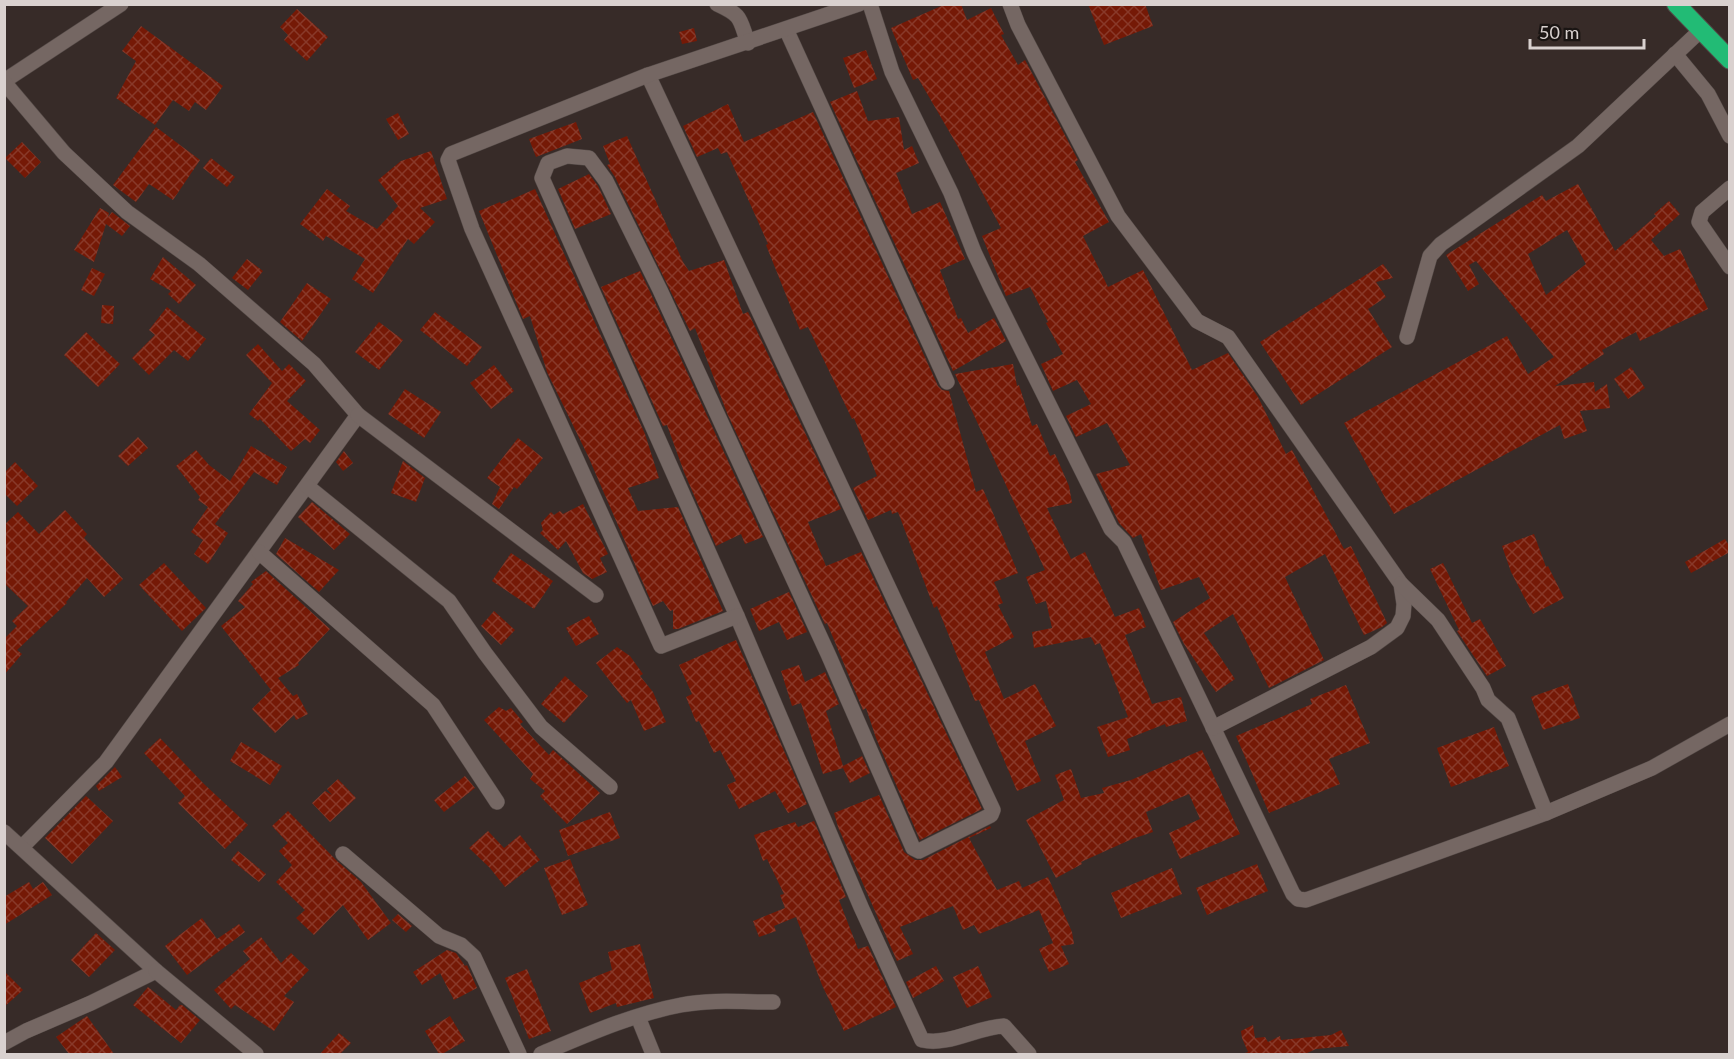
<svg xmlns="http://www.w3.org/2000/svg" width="1734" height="1059" font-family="Lato,sans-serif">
<defs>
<pattern id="building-cross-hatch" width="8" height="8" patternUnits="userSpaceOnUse" patternTransform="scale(1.5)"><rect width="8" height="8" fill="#751906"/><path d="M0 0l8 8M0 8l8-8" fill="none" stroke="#883929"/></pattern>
</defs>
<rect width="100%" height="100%" fill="#372b28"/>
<g fill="url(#building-cross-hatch)" fill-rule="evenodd">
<polygon points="946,4 961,4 967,20 991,8 1004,34 1001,35 1018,65 1025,60 1078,160 1075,162 1109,222 1083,236 1108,287 1143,270 1192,370 1228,353 1258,397 1286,454 1292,450 1344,549 1351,546 1387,623 1382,627 1364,635 1325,554 1285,577 1324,660 1269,688 1233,614 1204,633 1235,679 1216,692 1184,644 1173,622 1210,598 1199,577 1161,590 1141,534 1133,538 1119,523 1096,474 1130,465 1107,423 1076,437 1066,416 1091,404 1077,380 1053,391 1041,364 1063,354 1046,323 1048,322 1030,287 1006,296 982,236 1001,228 957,145 918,78 913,80 891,28"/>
<polygon points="1088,4 1145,4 1153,26 1104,45"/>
<polygon points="297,9 328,37 307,61 284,40 288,35 280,27"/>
<polygon points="141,26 223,86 206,110 195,102 189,111 173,100 155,125 116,98 136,61 122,51"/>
<polygon points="694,28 697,41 682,44 679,32"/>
<polygon points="866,50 877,79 854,88 843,58"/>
<polygon points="857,91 868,121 899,117 904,150 912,146 919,163 896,173 912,214 940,202 965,259 940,270 958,319 961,318 968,333 994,318 1006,341 953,371 830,102"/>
<polygon points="728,104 744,142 813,112 938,386 942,390 949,391 976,492 983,489 1018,573 994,582 1003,603 998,605 1014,637 985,652 1004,699 1035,684 1056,726 1025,741 1041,781 1017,791 979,700 975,701 937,606 934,608 898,512 892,514 891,510 868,520 853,488 877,476 854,418 852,419 808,327 800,330 766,245 768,244 727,152 721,154 718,148 697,157 683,126"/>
<polygon points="398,113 409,134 398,140 386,119"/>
<polygon points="576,122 582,139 536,157 529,139"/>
<polygon points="156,127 200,160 173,200 149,184 136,202 113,185"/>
<polygon points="627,136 683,262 689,271 724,260 743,314 748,312 841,509 808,522 826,566 861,552 982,809 920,840 876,738 866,708 863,710 827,623 825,624 727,413 695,328 690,331 615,177 607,165 610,164 603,146"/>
<polygon points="22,142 41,162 25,178 5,158"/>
<polygon points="431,151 447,199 420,208 435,222 414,244 408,239 373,293 352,279 365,259 326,236 323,241 300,224 327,189 350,206 346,211 377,229 398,206 378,180 401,161"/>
<polygon points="211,158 235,177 227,187 203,168"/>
<polygon points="589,174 598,186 611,214 575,229 558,189"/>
<path d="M1578,184L1615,251L1656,216L1654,214L1669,201L1680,214L1651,240L1664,256L1680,249L1708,309L1640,341L1636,332L1602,350L1604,354L1555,386L1594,382L1595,392L1607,384L1610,408L1580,411L1587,431L1564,439L1560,425L1394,514L1344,423L1507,336L1528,374L1554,357L1476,261L1469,265L1479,284L1468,291L1446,255L1542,195L1546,201ZM1567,230L1586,264L1546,295L1528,254Z"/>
<polygon points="535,189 645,434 659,478 628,488 638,511 678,507 723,611 678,629 673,629 673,610 670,611 663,601 653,606 588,456 547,372 530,316 523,319 479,211 500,202 501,204"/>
<polygon points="100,208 109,213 108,217 112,212 130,226 122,236 106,224 94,262 74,250"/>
<polygon points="163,257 196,285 179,304 168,294 171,291 150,279"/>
<polygon points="247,259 263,271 248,290 232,278"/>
<polygon points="1383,264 1393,278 1376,282 1386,297 1368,309 1392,347 1301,405 1260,342"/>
<polygon points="92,268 105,274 94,296 81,290"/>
<polygon points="640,271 651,294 763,537 745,544 741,534 716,546 684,472 667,425 663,426 601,287"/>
<polygon points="307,283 331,299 302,341 280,322"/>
<polygon points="102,305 114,306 113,324 101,323"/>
<polygon points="167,307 206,339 188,361 174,350 149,375 132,358 155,335 149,330"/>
<polygon points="435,312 482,347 467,366 420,330"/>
<polygon points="379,322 403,340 379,370 355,352"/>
<polygon points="86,332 120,364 98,387 64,355"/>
<polygon points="258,344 282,371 289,364 306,381 287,401 320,430 310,443 305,439 291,451 260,419 258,421 249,414 272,383 246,355"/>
<polygon points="1013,364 1017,386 1019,385 1032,426 1037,424 1050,456 1055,454 1069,486 1072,503 1047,508 1071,559 1085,552 1115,617 1139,608 1146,627 1125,635 1152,704 1181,697 1187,721 1166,727 1165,724 1127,739 1130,750 1108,757 1097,727 1128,717 1100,643 1095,645 1091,637 1034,648 1032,632 1052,628 1046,601 1036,604 1026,577 1045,570 955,374"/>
<polygon points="494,365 514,391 491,409 470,383"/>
<polygon points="1631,367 1645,388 1628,399 1614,379"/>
<polygon points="405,389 441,412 424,438 388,414"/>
<polygon points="138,437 148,448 128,466 118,456"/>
<polygon points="518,438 543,458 517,489 514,487 499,509 492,504 500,487 487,478"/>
<polygon points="251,446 287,467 277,485 254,472 215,524 228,533 208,564 194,554 203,540 191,532 208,507 198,500 200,497 176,466 196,450 209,465 230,481"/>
<polygon points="344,451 353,463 343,471 336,462"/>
<polygon points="403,461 425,478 416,502 391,493"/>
<polygon points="15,462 38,486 17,506 4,493 4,473"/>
<polygon points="312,502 350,534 334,550 298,517"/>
<polygon points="583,504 608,554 600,558 607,572 592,579 583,573 566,541 558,550 540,533 543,530 541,523 551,512 554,515 560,511 563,514"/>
<polygon points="65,510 87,534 84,538 123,579 104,597 87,578 66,602 67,603 17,650 22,654 4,675 4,639 17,626 12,621 28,606 4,583 4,525 18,512 39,534"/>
<polygon points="1534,534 1546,567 1548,566 1564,598 1533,614 1511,572 1502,546"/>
<polygon points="285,538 339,570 319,592 276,554"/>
<polygon points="1725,539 1730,547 1730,552 1691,573 1685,562"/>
<polygon points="511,553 553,581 534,609 492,581"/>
<polygon points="164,563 206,608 182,631 139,585"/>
<polygon points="1443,563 1472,623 1480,619 1506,666 1487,676 1457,631 1459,630 1430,569"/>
<polygon points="266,571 330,629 298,663 299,665 278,678 293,696 297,694 308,714 296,720 294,715 275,733 252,709 271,690 221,626 245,607 238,601 253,584 251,582"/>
<polygon points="789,592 807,632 787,640 779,622 759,631 750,609"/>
<polygon points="494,611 515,630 501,645 481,626"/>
<polygon points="589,616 599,634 576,646 566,628"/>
<polygon points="736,640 807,804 788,813 775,791 739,809 727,785 736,781 720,750 714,753 699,721 696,722 686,697 692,694 679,665"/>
<polygon points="617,647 630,656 643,674 640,676 653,692 666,722 644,731 631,700 627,703 596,663"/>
<polygon points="799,665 805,682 825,672 839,704 826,711 843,766 862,756 870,773 850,783 843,768 823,774 801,703 792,706 781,671"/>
<polygon points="565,676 588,696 564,723 541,704"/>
<polygon points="1568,684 1580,718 1543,730 1531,697"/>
<polygon points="1346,685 1370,743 1329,759 1340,784 1269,813 1236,736 1312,704 1310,699"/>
<polygon points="499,707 506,711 511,708 523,722 520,724 549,755 553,750 600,793 567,824 540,796 545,791 530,779 533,774 484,720"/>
<polygon points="1494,727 1509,766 1451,787 1437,748"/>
<polygon points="160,738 204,784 248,825 225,849 178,803 185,796 144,753"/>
<polygon points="241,742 282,766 270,785 230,761"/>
<polygon points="1202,750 1240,834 1180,859 1169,833 1200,819 1189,794 1146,812 1153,832 1132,839 1081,862 1082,864 1056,878 1026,820 1064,800 1055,775 1071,769 1081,798 1104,793 1102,788 1131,780"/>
<polygon points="115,767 122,777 99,791 96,786"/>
<polygon points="465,776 475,788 444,812 434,800"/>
<polygon points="338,779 356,798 330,822 312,803 325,791 332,795 327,789"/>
<polygon points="879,795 904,852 915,860 923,860 990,826 991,828 969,838 997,890 1019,881 1022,888 1048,877 1072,932 1074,944 1061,946 1069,964 1049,972 1039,949 1053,943 1039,910 979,934 974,925 963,930 953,906 900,927 913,954 897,961 838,827 834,813"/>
<polygon points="86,796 113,821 72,864 45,838"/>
<polygon points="288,811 337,861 361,882 391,923 368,940 343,905 314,935 296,918 305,910 276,882 292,865 279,851 288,843 272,826"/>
<polygon points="610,812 620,838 568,856 559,830"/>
<polygon points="814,821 846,897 839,900 858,949 868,946 896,1007 844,1031 822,985 796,917 774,926 776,931 759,937 753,921 785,908 780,895 784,894 767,859 763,861 754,835 795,822 798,827"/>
<polygon points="488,831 504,848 520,835 540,860 505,887 490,868 469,848"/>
<polygon points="238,851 266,874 259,882 231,860"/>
<polygon points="570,859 588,905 562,915 544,868"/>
<polygon points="1257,864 1268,891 1207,915 1196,888"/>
<polygon points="1172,868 1182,894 1121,918 1111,893"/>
<polygon points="29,882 33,889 43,882 52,895 4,925 4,897"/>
<polygon points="398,914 412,926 406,932 392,920"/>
<polygon points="202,918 217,939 239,924 245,932 187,975 165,946"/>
<polygon points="96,933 115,950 89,977 71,960"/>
<polygon points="261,937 281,963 291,953 309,970 284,996 294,1002 274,1031 235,1005 231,1009 214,990 250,959 243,951"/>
<polygon points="640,944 654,998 617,1007 616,1003 590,1013 579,983 612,970 608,952"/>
<polygon points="447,950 456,953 465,966 467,965 477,988 454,1000 440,973 422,985 413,972"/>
<polygon points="936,966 944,981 913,998 906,982"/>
<polygon points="978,966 992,997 967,1008 953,977"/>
<polygon points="527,969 551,1031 529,1039 505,978"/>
<polygon points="4,971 23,990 4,1007"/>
<polygon points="148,987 176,1010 180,1005 182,1005 200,1020 181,1043 133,1005"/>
<polygon points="87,1016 114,1054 69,1054 56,1037"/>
<polygon points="450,1016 465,1041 442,1054 439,1054 425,1031"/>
<polygon points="1253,1025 1255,1038 1265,1037 1268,1042 1280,1036 1281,1040 1331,1035 1341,1030 1349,1046 1316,1049 1305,1054 1242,1054 1248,1052 1242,1038 1241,1031"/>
<polygon points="339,1033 351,1043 340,1054 320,1054"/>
</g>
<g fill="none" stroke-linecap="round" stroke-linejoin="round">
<defs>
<g id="minor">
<path d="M717,4C743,16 739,18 748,43"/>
<polyline points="870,4 892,72 951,193 974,252 991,288 1111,529 1124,542 1293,894 1298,899 1306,900 1546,813 1652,768 1730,724"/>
<polyline points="1010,4 1018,25 1118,216 1197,321 1228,337 1401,584 1404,604 1403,616 1397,628 1371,647 1213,728"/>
<polyline points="786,29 947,382"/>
<polyline points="1675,54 1708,94 1730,136"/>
<path d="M648,75L993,810L991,815L919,851L913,848L828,654L660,290L606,181L589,158L567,156L548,163L542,178L737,616L861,907L922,1040C949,1046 977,1027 1004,1026L1029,1054"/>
<polyline points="4,81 121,4"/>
<polyline points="4,82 64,153 127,212 199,264 314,364 358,415 106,762 22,847"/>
<polyline points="1730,188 1702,212 1699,222 1730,267"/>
<polyline points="1407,337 1430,256 1441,244 1578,146 1701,30"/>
<polyline points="358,415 596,595"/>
<polyline points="307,486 449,601 485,653 541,727 610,787"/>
<polyline points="259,552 433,705 497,802"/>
<polyline points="1401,584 1438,620 1483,688 1488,700 1508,718 1546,813"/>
<polyline points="737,616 661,646 472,229 448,160 451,154 648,75 859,4"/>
<polyline points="4,832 156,971 91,1003 26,1031 4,1043"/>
<polyline points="343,854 439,936 461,945 474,957 519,1054"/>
<polyline points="156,971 256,1054"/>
<polyline points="638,1017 653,1054"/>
<path d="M541,1054C586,1035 633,1014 681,1005C711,999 743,1002 773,1002"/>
</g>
<polyline id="highway" points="1676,4 1730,60"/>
</defs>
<use href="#minor" stroke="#524845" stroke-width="16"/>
<use href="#highway" stroke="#524845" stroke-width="20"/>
<use href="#minor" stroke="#756763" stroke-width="15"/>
<use href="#highway" stroke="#22bb75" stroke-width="18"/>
</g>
<rect width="1734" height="1059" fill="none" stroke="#d9d1cf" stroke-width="12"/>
<path d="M1530 39v9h114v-9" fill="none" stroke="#d9d1cf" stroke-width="3"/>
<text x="1539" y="39" font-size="18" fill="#d9d1cf" stroke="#1a1513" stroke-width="4.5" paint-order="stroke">50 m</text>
</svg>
